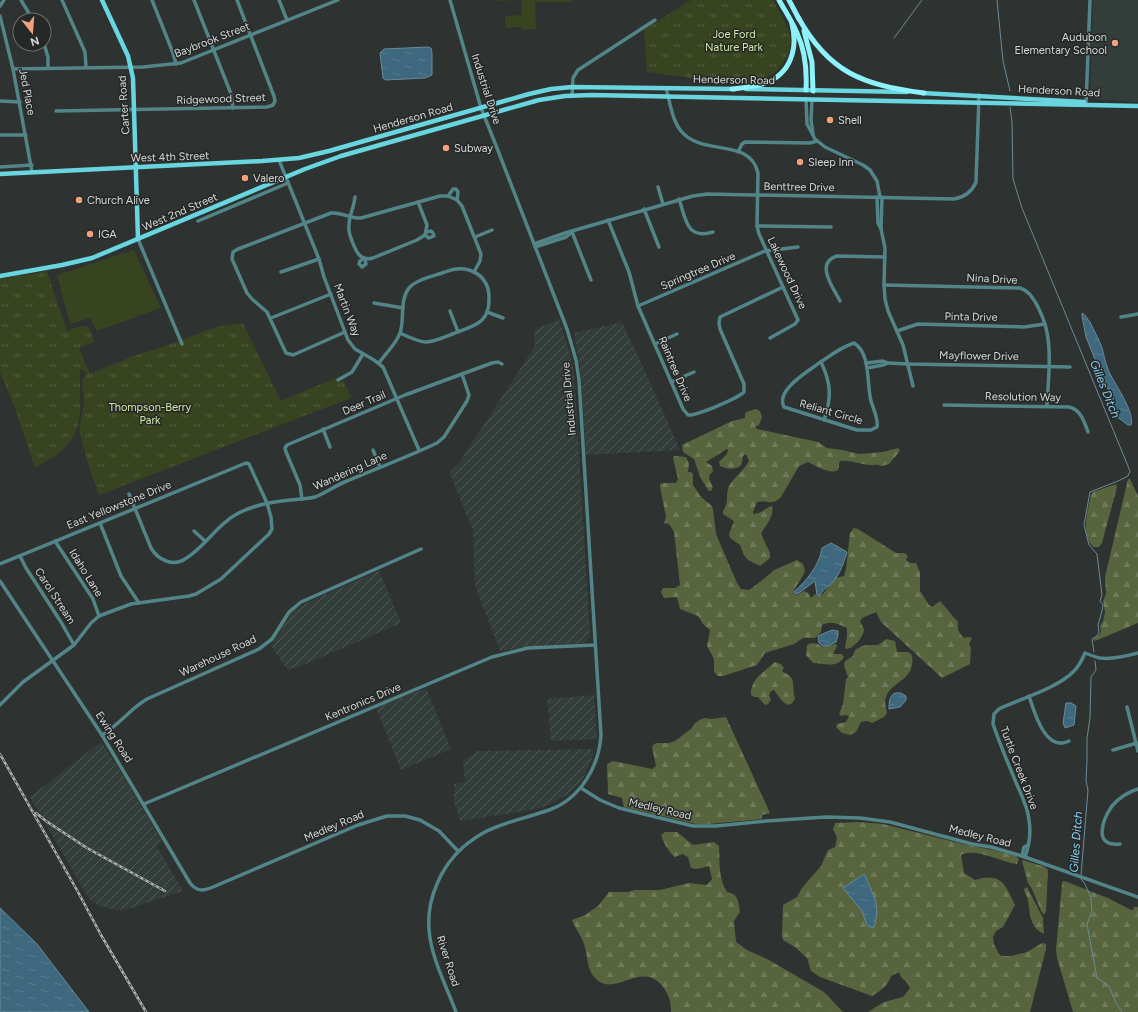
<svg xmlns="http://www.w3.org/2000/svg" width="1138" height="1012" font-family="Figtree,sans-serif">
<defs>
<pattern id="industrial-furrows" width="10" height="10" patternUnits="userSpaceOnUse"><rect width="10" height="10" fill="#333e3b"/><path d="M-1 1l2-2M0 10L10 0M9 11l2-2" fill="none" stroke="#505957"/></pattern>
<pattern id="forest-firs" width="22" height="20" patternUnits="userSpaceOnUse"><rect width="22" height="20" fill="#57643e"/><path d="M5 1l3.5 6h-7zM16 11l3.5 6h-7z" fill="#6e7a59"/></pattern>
<pattern id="park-tufts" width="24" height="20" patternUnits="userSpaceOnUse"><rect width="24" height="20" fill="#384320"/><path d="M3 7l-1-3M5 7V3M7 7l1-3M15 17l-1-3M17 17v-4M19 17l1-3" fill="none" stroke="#545e40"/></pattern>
<pattern id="water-ripples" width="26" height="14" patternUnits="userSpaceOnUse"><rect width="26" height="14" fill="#3d687d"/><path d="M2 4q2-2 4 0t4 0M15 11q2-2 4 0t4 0" fill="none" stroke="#587d8f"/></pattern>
</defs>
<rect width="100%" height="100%" fill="#2e3231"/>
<polygon fill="#333e3b" points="1093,0 1138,0 1138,102 1094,99 1090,94"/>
<g fill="url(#industrial-furrows)">
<polygon points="559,319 570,355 574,372 590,636 585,643 525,647 500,651 475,586 473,530 449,472 461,460 535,346 534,330"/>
<polygon points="622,322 644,369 680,450 586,455 581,375 574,333"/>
<polygon points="379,571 401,623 308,663 288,670 271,646 292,611 310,601"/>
<polygon points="426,688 451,749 401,770 376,708"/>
<polygon points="594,695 597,739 551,741 547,699"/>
<polygon points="101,742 118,767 162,842 156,845 183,891 128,909 115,910 98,905 89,899 30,797"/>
<polygon points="594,749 592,758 585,775 578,785 568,794 556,801 543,807 525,811 460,821 454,801 454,784 465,782 463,761 478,751"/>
</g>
<g fill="#384320">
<polygon points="494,0 572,0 572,2 535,2 536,29 522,30 521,27 505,28 505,16 522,15 521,0 494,1"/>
<polygon points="134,250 161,308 97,331 90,318 70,324 57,275"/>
</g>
<g fill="url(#forest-firs)">
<path d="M756,409L760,411L762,417L759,425L755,427L757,429L818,442L827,448L842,450L859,454L883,452L898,448L900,451L889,464L882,466C877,464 874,465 869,465C859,464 850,460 840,461L839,464V468L837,471C827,473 818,467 808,462L799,466L781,497C772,506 768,500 757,502L753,512V514C763,514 765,507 772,506C775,516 765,526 761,534L770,553V558L760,566L748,560L744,555L740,545L730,538L729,534L734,521L723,514C722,510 725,509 726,505C728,499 726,492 729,486C734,477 744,471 749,461L746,454L743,456C742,458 743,461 742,463C739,471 725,469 720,466L719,462L727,454L728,450L727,449L706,462L712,466L713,472L710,474L709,479C711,484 715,486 711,491H709L701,479L694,459L683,452L682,445L732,421L745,418V413L749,411Z"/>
<path d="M674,456L686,457L689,463L688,472H691L693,474V485L701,497L711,505L713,509L716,534L737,583L741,589L749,590L765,578L774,570L797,560L803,564L805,571C802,579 795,586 793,594L797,595L804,591L808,593L811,598L815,594L817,596H821L836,578L844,576L846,569L850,533L854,528L858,529L896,553H905L908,556L906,560L910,563H916L920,572V591L929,605L932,607L940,601L958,622C957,630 959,633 964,638L969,637L972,638L969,644L971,648L970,664L942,678L881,622L876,612L862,618L860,621C861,625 864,627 864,630C863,638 853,649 846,649L845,647L847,636V628C839,624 831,620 822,625L821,632L815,638H803L794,644L765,653L757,665L723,676H718L714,672V659L707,646L710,630L703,624L698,616L680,609L677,597L664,598L661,592L663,588H675L680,585L674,532L669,524L664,523L666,517L660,487V484L663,483H676L678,479L673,458Z"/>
<polygon points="1128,479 1130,479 1138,496 1138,623 1095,641 1093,639 1099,635 1101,631 1100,626 1103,621 1105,612 1103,601 1106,594 1105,577"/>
<path d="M1116,484L1117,487L1102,543L1099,547H1093C1080,533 1088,511 1091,495L1093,492Z"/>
<path d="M886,639L895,641L897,652H908L912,655C916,681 891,681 886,697C884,701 886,708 887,713L884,717L872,723L867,721L861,722L856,732L850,735L842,733L836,727L837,724L846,722L849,716L845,715L841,716L839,714L843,704L846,679L848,677L844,666L845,661L853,656L855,650L860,647L866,645H878Z"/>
<path d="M811,643L818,644L822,647L836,644L837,646L834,652V654H842L844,657C837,669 824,663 813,663L806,655L807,645Z"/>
<path d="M775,662L781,664L784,668L782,670L783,672C798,678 791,686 795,698C789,714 779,697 774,690L771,691L769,695L771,700L768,704L765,705L758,697H754L751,695C750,679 764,672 775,662Z"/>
<polygon points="726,717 770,813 762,815 762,819 709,824 696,824 624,807 622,798 608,794 607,764 613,761 652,769 656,766 652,747 654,744 657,743 669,743 675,741 691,729 695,723 701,719 706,718 711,719"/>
<path d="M859,822L883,824L963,844L997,851L1016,856L1019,859L1017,864C1001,862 975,847 961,855L964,873L975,880C1001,872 1005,884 1015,905L1003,927L996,931L993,937L994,944L999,954L1002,956H1011L1027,952L1042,943L1046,944V949L1030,1012H868L884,1002L903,997L910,988C908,981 901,980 899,972L891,976C888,985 881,991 872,996L820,977L811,971L807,958L795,947L783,940L782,936L783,905L797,897L802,888L821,866L828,850L835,847L837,838L833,829L835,823Z"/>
<path d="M665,832H677L693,845L714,842L719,846C720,862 718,878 727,892C739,894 738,902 740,912L734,921L736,942L747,950L769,960L824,992L843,1012H671C671,1002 669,995 663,987C642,959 615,998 596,979C587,971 588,958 585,948C583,938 576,930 572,920L585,915L598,906L609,892H628L635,890H660L689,883L707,885L712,879L709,866L697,869L691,868L688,857L682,854L675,857C668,851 664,844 661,835Z"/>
<polygon points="1023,860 1045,867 1048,870 1046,911 1044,915 1041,911 1032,889 1028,883 1022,861"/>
<polygon points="1063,881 1067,882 1108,898 1131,910 1133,910 1134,907 1138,907 1138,1012 1073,1012 1057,958 1056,949 1062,884"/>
<path d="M1027,887L1043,918L1044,934C1030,928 1030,914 1028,901C1028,896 1024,893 1024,889Z"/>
</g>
<g fill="url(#park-tufts)">
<polygon points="691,0 773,0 789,30 791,42 789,51 783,64 777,71 766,78 750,83 701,79 647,72 644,30"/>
<path d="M47,271L67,331L77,327L87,326L91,331L94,342L79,348L90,374L131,357L174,343L216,327L243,323L281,401L338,377L340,382L344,381L351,398L99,495L89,467L79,430L84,403L82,379L83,377L87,375L84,370L81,369L80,371C79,397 86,427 65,447C58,455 44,462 35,468L16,411L0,372V279Z"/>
</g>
<g fill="url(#water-ripples)" stroke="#6b8a99">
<polygon points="427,47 431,48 432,53 432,75 425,78 386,80 383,78 380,53 384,49"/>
<path d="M1082,313C1086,315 1087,319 1090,322C1094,331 1099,339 1102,348C1104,355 1105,362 1108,369C1113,383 1135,410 1131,425H1128L1116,416L1109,391L1099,369L1086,337L1082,316Z"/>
<path d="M831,543L833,544L847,552C844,562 840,574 833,582C828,588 823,588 820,596L817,595L815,581L799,593L795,594L794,592C807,580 819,566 822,548Z"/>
<polygon points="832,630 838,631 838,635 836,642 827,646 823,646 819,643 818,636"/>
<path d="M895,693H901L906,696V700L900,707L889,709C889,703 889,696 895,693Z"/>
<polygon points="1066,703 1071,703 1076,706 1074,725 1065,728 1063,723"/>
<path d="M864,874L865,875C873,897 881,903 874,927L872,928L867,925L862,911L843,888Z"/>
<polygon points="0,908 37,944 89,1012 0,1012"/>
</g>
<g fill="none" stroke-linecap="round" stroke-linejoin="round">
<g stroke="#6b8a99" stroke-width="1">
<polyline points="997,0 1003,61 1010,91"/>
<polyline points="894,38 922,0"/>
<polyline points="1010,107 1012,122 1013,179 1022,208 1130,471 1128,476 1118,481 1090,492 1084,525 1089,545 1097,554 1102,595 1100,601 1103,605 1102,611 1098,625 1099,632 1097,636 1092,639 1094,652"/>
<polyline points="1081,876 1088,790 1086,781 1087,760 1087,738 1090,718 1091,677 1096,670 1095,661"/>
<polyline points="1081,879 1085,884 1091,898 1092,911 1087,924 1097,978 1109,986 1116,1003 1122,1012"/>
</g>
<g stroke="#528488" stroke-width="3.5">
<polyline points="21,0 33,20"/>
<polyline points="62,0 85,52 86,67"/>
<polyline points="152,0 173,53 176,64"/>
<polyline points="194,0 231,94 233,108"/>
<polyline points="279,0 287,20"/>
<path d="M450,0L481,108L497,148L567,329L576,360L579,380L601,735C599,767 580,799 549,810C527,818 503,822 483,833C462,845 446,862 437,884C430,900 427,920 430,938C434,963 447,988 456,1012"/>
<polyline points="0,6 4,0"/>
<polyline points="0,16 13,69 32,172"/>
<polyline points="44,44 48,57 48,68"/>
<polyline points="13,69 143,67 181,63 338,0"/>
<path d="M666,88C670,102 672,120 681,131C702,157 750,137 758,173L757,226L759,234L798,320L795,324L770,338"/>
<polyline points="572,96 573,78 578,70 655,20"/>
<polyline points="806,99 807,124 815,139 825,147 863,165 870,170 877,181 880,197"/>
<polyline points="812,100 811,120 813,134"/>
<polyline points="0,101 20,102"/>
<polyline points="1086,105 1090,0"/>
<polyline points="56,111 267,107 273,105 275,101 274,96 237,0"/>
<polyline points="0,135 26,135"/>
<polyline points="738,152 742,144 745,142 810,143 817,141"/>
<polyline points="279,160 319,259 324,277 348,340 355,349 374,360 383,367 419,450"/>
<polyline points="0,167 32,165"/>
<polyline points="658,187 663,204"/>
<polyline points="448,196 453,189 456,189 458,192 457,200"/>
<path d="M355,197C354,207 349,216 349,225C348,231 350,236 352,241C356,251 360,262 373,258L417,240L425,235L427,225L418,202"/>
<polyline points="877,197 878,223 881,229"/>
<polyline points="882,197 881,229 885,248 884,285 885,299 888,311 903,345 913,386"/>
<path d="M679,199C686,219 686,240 713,232"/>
<polyline points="644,209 659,247"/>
<path d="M608,220L629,272L638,306L683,409L688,415C697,416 738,398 744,392V384L720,329L719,323L720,317L783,287"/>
<polyline points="198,221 288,183"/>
<polyline points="757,226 831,227"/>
<polyline points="572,232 591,280"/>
<polyline points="425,235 429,238 434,236 433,233 431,231 426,232"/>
<polyline points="475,237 492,230"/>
<polyline points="138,239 182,344"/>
<path d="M534,244L565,233L693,196L707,194L954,199C965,197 972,192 976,182L979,95"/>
<polyline points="535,247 566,237 571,233"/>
<polyline points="363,259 360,261 359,264 362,267 366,264 365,259"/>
<polyline points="281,272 319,259"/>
<path d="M884,285L1020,288C1029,291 1032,297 1037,305C1041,313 1044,320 1046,328C1052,351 1048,383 1047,406"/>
<path d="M840,301C834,289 814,263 837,256L885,257"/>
<polyline points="374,303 403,308"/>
<polyline points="638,306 765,251 798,247"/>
<polyline points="450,311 458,332"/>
<polyline points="487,312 503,318"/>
<polyline points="1121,317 1138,314"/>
<polyline points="271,318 331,294"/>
<polyline points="897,331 918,324 1024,327 1045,324"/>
<path d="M345,332L293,355L286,353L267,312L252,299L247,293L232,259L233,252L238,249L331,213C342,212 351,219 361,218L440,196H448L457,200L462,206L481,254L480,261L474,272"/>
<path d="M854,343C870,353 867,380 870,396C871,406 879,417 877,427L871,430H857L784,407C775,390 809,371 819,363C830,356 841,347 854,343Z"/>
<polyline points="655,344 677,334"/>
<path d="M821,362C831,383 832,397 824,420"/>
<path d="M379,363C386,353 396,344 400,333C405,319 399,301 409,288C417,279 434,276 445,272C467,263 490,274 489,300C489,307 487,315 482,320C475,327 464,329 455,333C427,344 427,346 400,333"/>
<polyline points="866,363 883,361 888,363 908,364 1070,367"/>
<polyline points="867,368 883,365 888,363"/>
<polyline points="338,380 352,372 363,354"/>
<polyline points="671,382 694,372"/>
<path d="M944,405L1069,407C1081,410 1084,421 1088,432"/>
<polyline points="323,429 330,447"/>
<polyline points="373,450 380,467"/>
<path d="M129,494L151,548C158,560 173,567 185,559C204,548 216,526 235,515C253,505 271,502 290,500C298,499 307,499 315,497C326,493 336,485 347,481C377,468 408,457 437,443L444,437L467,401L469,395L462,374"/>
<polyline points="302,499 300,485 286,452 285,448 287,445 405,395 462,374 492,363 498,362 502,364"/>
<polyline points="100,523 121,576 139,603"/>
<polyline points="194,531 205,541"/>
<polyline points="55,541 93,599 99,616"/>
<polyline points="20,556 26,568 61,622 74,645"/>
<polyline points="0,564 246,463 249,464 267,503 271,517 272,529 269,534 221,579 196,594 189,596 131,604 99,616 91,623 74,645 23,682 0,705"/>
<path d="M0,581L102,735L190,883C197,892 204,891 213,887L358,825L387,816H405L420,820L439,831L458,851"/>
<path d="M1029,696C1034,711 1045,753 1069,741"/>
<polyline points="1127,707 1138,751"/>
<path d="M102,735C120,724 130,709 147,699L259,649L272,639L289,612L301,602L421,549"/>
<polyline points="1113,750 1137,743"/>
<polyline points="581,788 600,800 619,808 693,826 716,826 766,821 826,817 860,818 890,822 972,844 991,847 1022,856 1138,897"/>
<polyline points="144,804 492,657 528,648 595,645"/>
<path d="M1120,844C1092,847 1103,819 1112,806C1119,798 1128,792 1138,789"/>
<polyline points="1022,856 1024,847 1028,845"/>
<path d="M1025,857C1029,846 1031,832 1029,820C1028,808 1022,796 1017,785C1009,765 1000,745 993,724L994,714L999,709C1020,699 1058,688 1074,671C1079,666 1082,660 1085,653C1090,655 1095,657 1100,658C1112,660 1127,656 1138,653"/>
</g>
<g stroke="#69d6df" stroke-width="4.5">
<polyline points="102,0 128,56 133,78 138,239"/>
<polyline points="746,89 907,92"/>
<polyline points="922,93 1084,102"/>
<polyline points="0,174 262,161 299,158 329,151 529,94 551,89 572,87 735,89"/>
<polyline points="0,276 62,265 92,258 305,169 341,156 539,100 565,96 592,95 1138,106"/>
</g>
<g stroke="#8ef2fb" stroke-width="5">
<path d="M779,0C785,11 792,21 797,33C805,50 807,71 806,90"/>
<polyline points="789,0 799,19"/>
<path d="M798,17C829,73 863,85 924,93"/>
<polyline points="804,31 812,62 813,91"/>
<path d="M732,89C743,88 755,87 765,83C791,74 798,48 792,24"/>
</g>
<defs>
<g id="rail">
<polyline points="0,754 78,892 101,935 146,1012"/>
<polyline points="36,813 46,821 87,848 165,891"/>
</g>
</defs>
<use href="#rail" stroke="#b0b3b3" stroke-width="2.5"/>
<use href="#rail" stroke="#252827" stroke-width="1" stroke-dasharray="3" stroke-linecap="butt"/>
</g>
<g fill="#f2a17e" stroke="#252827" stroke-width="1.5">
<circle cx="1115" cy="43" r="4"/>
<circle cx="830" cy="120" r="4"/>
<circle cx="446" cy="148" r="4"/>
<circle cx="800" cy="162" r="4"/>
<circle cx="245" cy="178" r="4"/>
<circle cx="79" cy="200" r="4"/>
<circle cx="90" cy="234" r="4"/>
</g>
<g text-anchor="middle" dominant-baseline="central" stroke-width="3" stroke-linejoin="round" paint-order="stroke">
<g font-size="11" fill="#d2e8a7" stroke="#252827">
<text x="734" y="34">Joe Ford<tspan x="734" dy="13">Nature Park</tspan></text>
<text x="150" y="407">Thompson-Berry<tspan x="150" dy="13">Park</tspan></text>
</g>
<g font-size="11" fill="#d7d9d9" stroke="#252827" text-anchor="start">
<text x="1107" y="37" text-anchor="end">Audubon<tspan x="1107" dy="13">Elementary School</tspan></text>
<text x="838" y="120">Shell</text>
<text x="454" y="148">Subway</text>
<text x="808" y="162">Sleep Inn</text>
<text x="253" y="178">Valero</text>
<text x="87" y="200">Church Alive</text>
<text x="98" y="234">IGA</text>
</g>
<g font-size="11" fill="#d7d9d9" stroke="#252827">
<text transform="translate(212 40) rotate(-21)">Baybrook Street</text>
<text transform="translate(734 80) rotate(1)">Henderson Road</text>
<text transform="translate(486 89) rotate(72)">Industrial Drive</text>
<text transform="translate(1059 91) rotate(3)">Henderson Road</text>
<text transform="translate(27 92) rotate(79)">Jed Place</text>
<text transform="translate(221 99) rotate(-2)">Ridgewood Street</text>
<text transform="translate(124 105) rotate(-94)">Carter Road</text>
<text transform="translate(413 118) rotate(-16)">Henderson Road</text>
<text transform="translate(170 157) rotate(-2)">West 4th Street</text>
<text transform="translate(799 187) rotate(1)">Benttree Drive</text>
<text transform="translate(180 212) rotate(-23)">West 2nd Street</text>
<text transform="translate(698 271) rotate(-23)">Springtree Drive</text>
<text transform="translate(787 273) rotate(65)">Lakewood Drive</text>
<text transform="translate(992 279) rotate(3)">Nina Drive</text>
<text transform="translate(347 310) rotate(69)">Martin Way</text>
<text transform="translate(971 317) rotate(1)">Pinta Drive</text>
<text transform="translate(979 356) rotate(1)">Mayflower Drive</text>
<text transform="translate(675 369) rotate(67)">Raintree Drive</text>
<text transform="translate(1023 397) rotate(1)">Resolution Way</text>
<text transform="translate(569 399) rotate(-95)">Industrial Drive</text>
<text transform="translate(364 403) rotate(-23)">Deer Trail</text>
<text transform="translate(831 412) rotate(16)">Reliant Circle</text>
<text transform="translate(350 471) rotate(-24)">Wandering Lane</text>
<text transform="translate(119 505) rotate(-22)">East Yellowstone Drive</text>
<text transform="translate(86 573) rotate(58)">Idaho Lane</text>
<text transform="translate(55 596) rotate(57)">Carol Stream</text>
<text transform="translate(218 656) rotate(-25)">Warehouse Road</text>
<text transform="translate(363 702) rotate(-23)">Kentronics Drive</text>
<text transform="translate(114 737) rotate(57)">Ewing Road</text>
<text transform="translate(1019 768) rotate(69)">Turtle Creek Drive</text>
<text transform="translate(660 809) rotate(13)">Medley Road</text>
<text transform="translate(334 826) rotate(-23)">Medley Road</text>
<text transform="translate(980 836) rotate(14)">Medley Road</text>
<text transform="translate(448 961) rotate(72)">River Road</text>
</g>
<g font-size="12" font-style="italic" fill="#84cef1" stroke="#252827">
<text transform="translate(1105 389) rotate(68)">Gilles Ditch</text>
<text transform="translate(1076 842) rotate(-86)">Gilles Ditch</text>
</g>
</g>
<g transform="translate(32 32) rotate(163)"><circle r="19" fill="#252827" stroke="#6c6f6e"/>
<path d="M0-3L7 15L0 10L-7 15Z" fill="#f2a17e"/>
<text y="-6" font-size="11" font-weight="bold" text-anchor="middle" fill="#d7d9d9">N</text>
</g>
</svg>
